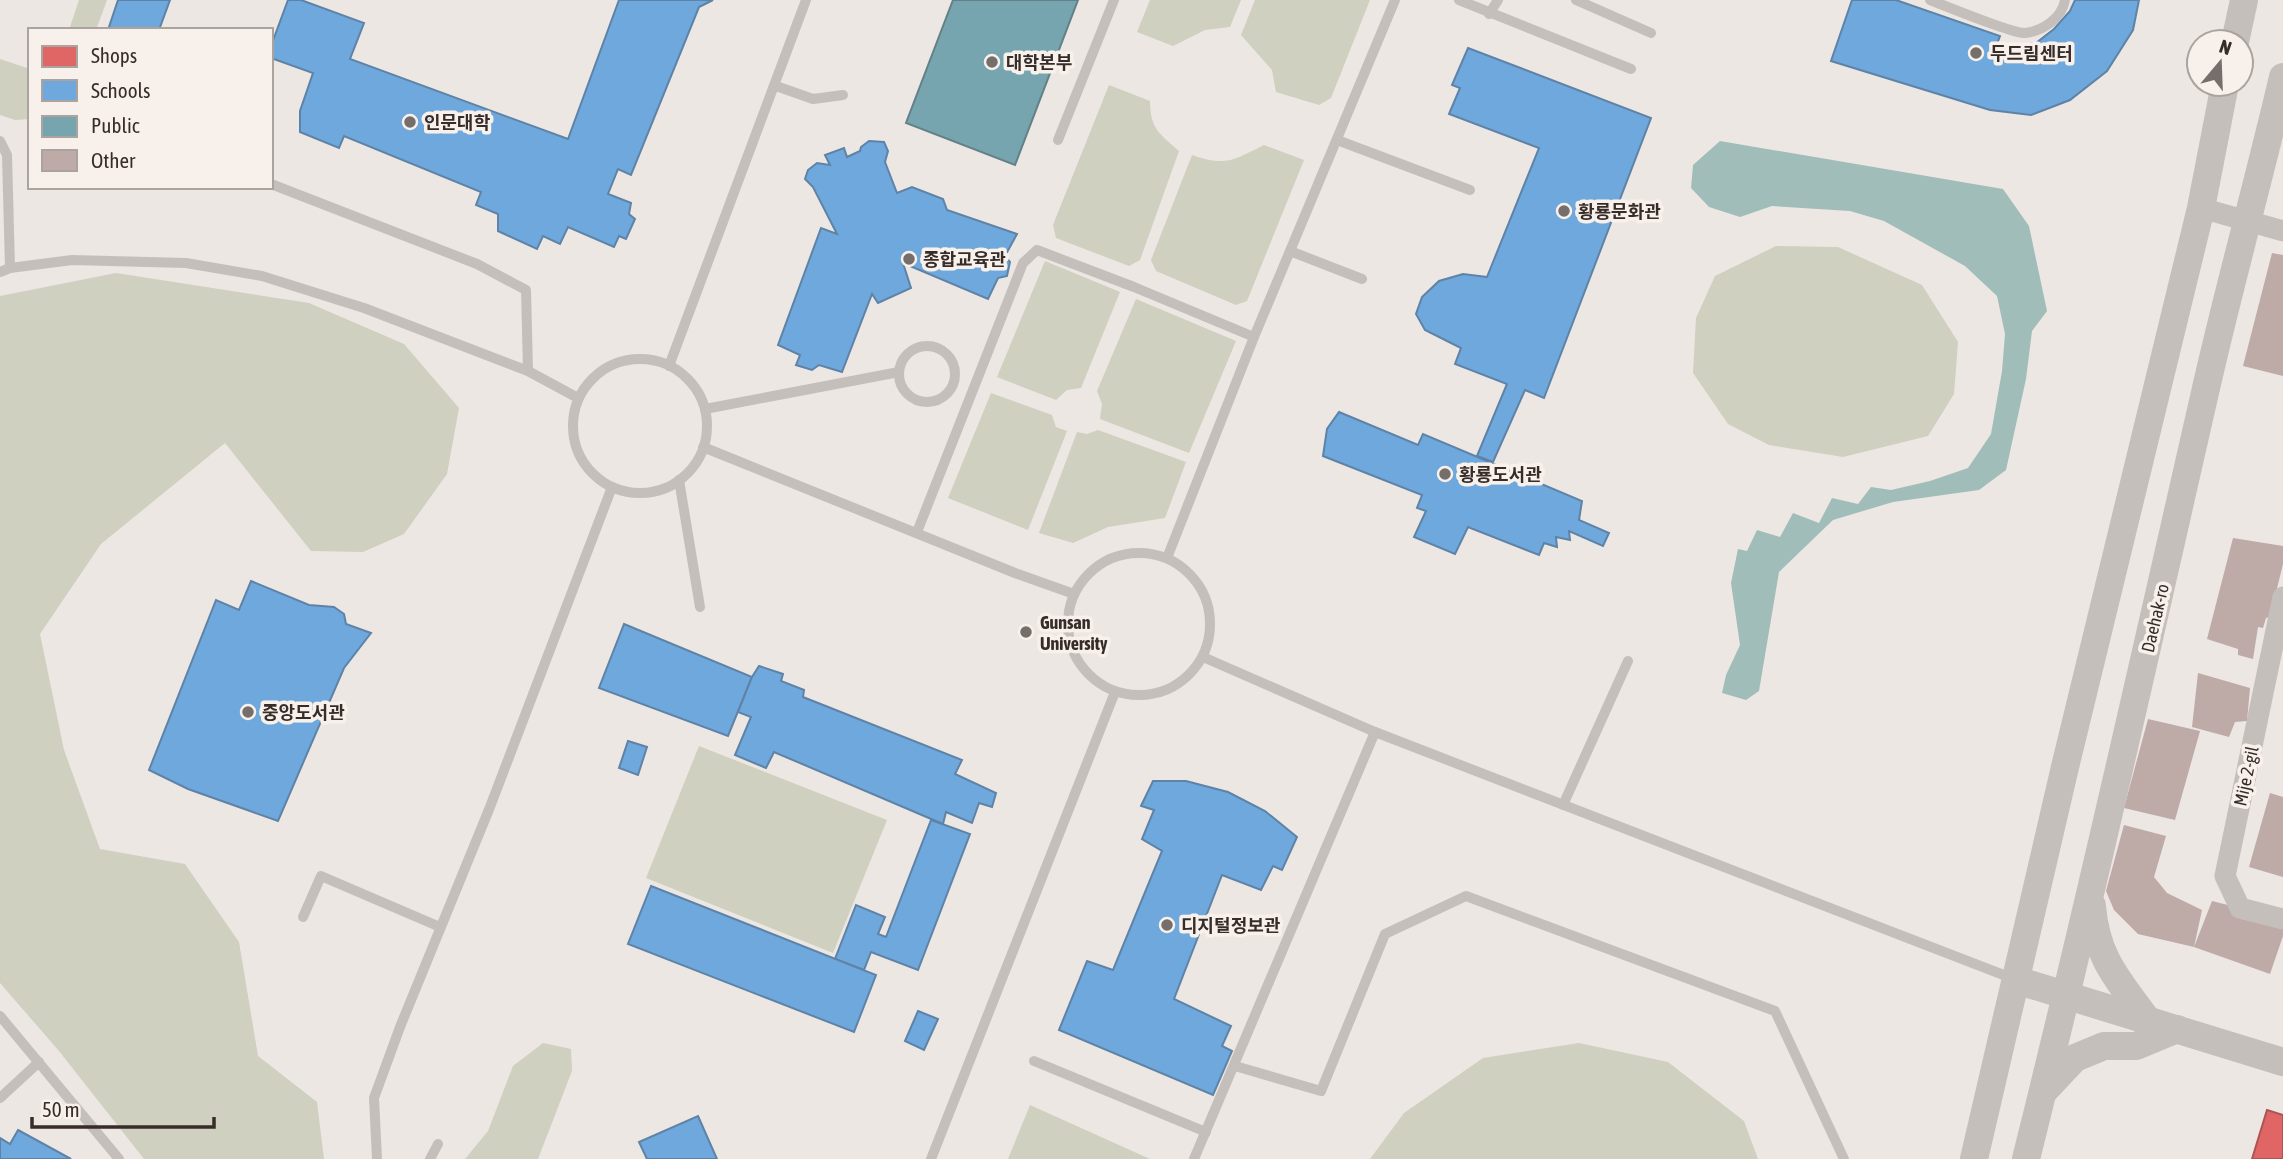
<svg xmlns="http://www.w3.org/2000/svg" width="2283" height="1159" font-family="'Asap Condensed','Noto Sans KR',sans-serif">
<rect width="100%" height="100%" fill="#ece7e3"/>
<g fill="#cfd0bf">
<polygon points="79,0 107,0 96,30 69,30"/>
<polygon points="1150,0 1241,0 1230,27 1205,30 1173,46 1137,32"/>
<polygon points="1255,0 1370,0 1331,98 1319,105 1276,92 1272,70 1241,35"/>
<polygon points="0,59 30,69 30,119 15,120 0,115"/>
<path d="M1109,85L1150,101C1150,129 1160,134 1179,151L1140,260L1129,266L1056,238L1053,225Z"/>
<path d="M1264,145L1304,160L1247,301L1236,305L1156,271L1151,260L1192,155C1226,167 1234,160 1264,145Z"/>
<polygon points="1776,246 1838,247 1922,285 1958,342 1954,394 1928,436 1843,457 1769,445 1728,424 1693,373 1696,318 1715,276"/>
<polygon points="1045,261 1120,292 1081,388 1067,390 1056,400 997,377"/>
<polygon points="116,273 309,303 404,344 459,408 447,474 404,534 363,552 311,551 225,443 101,544 40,634 64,750 100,849 185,864 239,942 258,1056 317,1102 324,1159 144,1159 59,1051 0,983 0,296"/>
<polygon points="1136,299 1236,341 1189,453 1100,419 1102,404 1097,391"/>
<polygon points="991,393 1052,415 1056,427 1067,431 1028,530 948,498"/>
<polygon points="1098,430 1186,462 1165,518 1108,527 1073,543 1039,533 1077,432 1087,434"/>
<polygon points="699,746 887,820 833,953 646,878"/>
<polygon points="543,1043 571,1049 572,1071 538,1159 465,1159 488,1131 513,1066"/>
<polygon points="1579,1043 1668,1062 1744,1121 1758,1159 1370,1159 1404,1113 1483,1058"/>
<polygon points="1030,1105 1150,1159 1008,1159"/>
</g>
<polygon fill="#a1bdb9" points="1720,141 2003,189 2029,226 2047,311 2032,331 2026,379 2006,470 1979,490 1893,502 1833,520 1779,572 1759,691 1746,700 1722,693 1726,675 1740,645 1731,583 1738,549 1747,551 1757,530 1780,537 1793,513 1819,523 1832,498 1858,504 1871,487 1891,490 1930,481 1968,468 1991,434 2002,371 2005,334 1997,296 1965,266 1884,221 1850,211 1772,206 1740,217 1709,207 1691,188 1693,165"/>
<polygon fill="#e06666" stroke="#ad5554" stroke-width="2" points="2267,1110 2283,1115 2283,1159 2252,1159"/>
<g fill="#6fa8dc" stroke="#5e83a7" stroke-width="2">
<polygon points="118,0 170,0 159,30 108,30"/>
<polygon points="288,0 301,0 364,23 350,59 568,139 619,0 713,0 699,7 631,175 618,169 608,194 631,203 629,214 635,219 626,239 619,236 614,247 568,227 560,244 543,236 537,249 498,231 498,214 476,205 481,192 344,136 339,148 300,132 300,111 313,73 271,58 271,46"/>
<polygon points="1852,0 1896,0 2000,36 1997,44 2016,46 2036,43 2054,29 2070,11 2075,0 2139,0 2133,30 2107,71 2070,100 2031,115 1990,110 1831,61"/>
<polygon points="1468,48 1651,118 1544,398 1525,390 1493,462 1477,456 1507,384 1455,364 1461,348 1425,330 1416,314 1422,297 1439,281 1463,274 1487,277 1539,148 1449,114 1460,88 1452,85"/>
<polygon points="869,141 884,142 888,151 885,162 897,193 912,187 943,199 947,210 1017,234 1005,256 1010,262 1007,276 998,278 988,299 903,263 911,288 878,303 872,294 842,372 819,365 812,370 796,365 800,355 778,345 821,228 837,234 813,187 805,179 808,170 817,163 830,165 825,155 844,148 847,157 860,151 861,147"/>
<polygon points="1339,412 1418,445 1423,434 1582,501 1579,520 1609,533 1603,546 1569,531 1570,540 1556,537 1557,547 1544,543 1539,555 1468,527 1455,554 1414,537 1426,511 1417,508 1422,495 1323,456 1327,429"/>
<polygon points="251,581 309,605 334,607 344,614 346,624 371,633 344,668 278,821 188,789 149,770 216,600 239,610"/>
<polygon points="624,624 752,677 728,736 599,688"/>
<polygon points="759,666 783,674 781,681 804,690 803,697 962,760 955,774 996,793 992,807 979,803 972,823 946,812 943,824 774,752 766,768 735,755 751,717 738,712 752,677"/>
<polygon points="628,741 647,747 638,775 619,768"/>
<polygon points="1153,781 1186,781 1228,792 1265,811 1297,837 1282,870 1273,866 1261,890 1222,875 1174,999 1231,1026 1222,1046 1232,1051 1213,1095 1059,1030 1087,961 1113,970 1162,851 1142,839 1154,810 1141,806"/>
<polygon points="931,820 970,834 918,970 871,952 864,970 835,959 856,905 885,917 878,934 886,937"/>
<polygon points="651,886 876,975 854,1032 628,944"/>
<polygon points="918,1011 938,1019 924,1050 905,1041"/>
<polygon points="698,1116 717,1159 647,1159 639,1142"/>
<polygon points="18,1130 71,1159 0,1159 0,1138 10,1144"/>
</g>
<polygon fill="#76a5af" stroke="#638187" stroke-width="2" points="953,0 1078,0 1015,165 906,123"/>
<g fill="#beaaa6">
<polygon points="2272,253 2283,255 2283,376 2243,366"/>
<polygon points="2233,538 2283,546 2283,564 2270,617 2266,618 2263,628 2258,627 2253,659 2238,655 2238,649 2207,639"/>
<polygon points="2198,673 2250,688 2247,721 2235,722 2229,737 2192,727"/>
<polygon points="2148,719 2200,731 2175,820 2124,808"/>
<polygon points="2270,793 2283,797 2283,877 2249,867"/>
<polygon points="2124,825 2166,836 2154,877 2167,893 2202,910 2194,947 2212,901 2283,919 2283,936 2270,974 2194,947 2138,934 2114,910 2106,891"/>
</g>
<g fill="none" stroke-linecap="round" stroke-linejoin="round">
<g stroke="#c5bfbc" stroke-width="10">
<polyline points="1459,0 1631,69"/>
<polyline points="1576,0 1651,33"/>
<path d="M1930,0C1946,6 2013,34 2025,33C2043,31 2062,18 2065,0"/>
<polyline points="1489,14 1498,0"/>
<polyline points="776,86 813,99 843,95"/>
<polyline points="1058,140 1114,0"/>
<polyline points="1337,140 1470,190"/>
<polyline points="0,141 7,155 10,268"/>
<polyline points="271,184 477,264 526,290 528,371"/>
<polyline points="1290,251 1362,279"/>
<polyline points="0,272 10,268 72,260 186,263 262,276 364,308 528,371 578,398"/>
<circle cx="927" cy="374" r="28"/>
<circle cx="640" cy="426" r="67"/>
<polyline points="669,366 806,0"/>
<polyline points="705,409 899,372"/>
<polyline points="703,447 1015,573 1074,594"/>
<polyline points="679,480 700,607"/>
<polyline points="917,532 1023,263 1037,250 1134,287 1254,337"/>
<circle cx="1139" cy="624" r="71"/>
<polyline points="1167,558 1254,337 1395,0"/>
<polyline points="1203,657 1375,732 2014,979"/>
<polyline points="1563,805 1628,661"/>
<polyline points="303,917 321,876 440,927"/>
<polyline points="0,1016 119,1159"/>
<polyline points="1034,1061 1206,1132"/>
<polyline points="1235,1066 1321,1091 1385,934 1466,896 1775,1011 1844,1159"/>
<polyline points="0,1098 39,1062"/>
<polyline points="377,1159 374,1098 400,1027 490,807 612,487"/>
<polyline points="430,1159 438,1144"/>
<polyline points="931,1159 1115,692"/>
<polyline points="1194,1159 1375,732"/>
</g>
<g stroke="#c5bfbc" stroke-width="21">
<polyline points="2201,208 2283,231"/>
<polyline points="2283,597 2225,876 2240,908 2283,919"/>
</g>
<g stroke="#c5bfbc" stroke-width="28">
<polyline points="2235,42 2244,0"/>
<path d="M2092,906C2096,958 2119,981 2148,1021"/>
<polyline points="2016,980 2283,1062"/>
<polyline points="2045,1090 2075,1058 2104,1046 2136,1046 2177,1029"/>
<polyline points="1974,1159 2065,767 2201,208 2225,84"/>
<path d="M2026,1159C2089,906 2146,651 2204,397C2228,290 2258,184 2283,77"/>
</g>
</g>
<g fill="#766e6b" stroke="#f8f1eb" stroke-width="2.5">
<circle cx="1976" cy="53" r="7"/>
<circle cx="992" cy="62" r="7"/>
<circle cx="410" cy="122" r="7"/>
<circle cx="1564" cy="211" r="7"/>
<circle cx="909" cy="259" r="7"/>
<circle cx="1445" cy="474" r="7"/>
<circle cx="1026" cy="632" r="7"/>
<circle cx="248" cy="712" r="7"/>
<circle cx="1167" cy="925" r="7"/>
</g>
<g text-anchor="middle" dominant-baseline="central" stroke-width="7" stroke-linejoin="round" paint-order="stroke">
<g font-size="18" font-weight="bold" fill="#362d2a" stroke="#f8f1eb" text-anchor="start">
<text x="1990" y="53">두드림센터</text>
<text x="1006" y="62">대학본부</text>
<text x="424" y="122">인문대학</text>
<text x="1578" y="211">황룡문화관</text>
<text x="923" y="259">종합교육관</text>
<text x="1459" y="474">황룡도서관</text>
<text x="1040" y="622">Gunsan<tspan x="1040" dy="21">University</tspan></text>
<text x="262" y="712">중앙도서관</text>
<text x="1181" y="925">디지털정보관</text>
</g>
<g font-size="18" fill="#362d2a" stroke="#f8f1eb">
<text transform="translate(2155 618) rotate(-77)">Daehak-ro</text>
<text transform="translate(2246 776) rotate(-78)">Mije 2-gil</text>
</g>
</g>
<rect x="28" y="28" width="245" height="161" fill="#f8f1eb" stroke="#aaa39e" stroke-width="2"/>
<rect x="42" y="46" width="35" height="21" fill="#e06666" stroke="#aaa39e" stroke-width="2"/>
<text x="91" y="63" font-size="21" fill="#362d2a">Shops</text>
<rect x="42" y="80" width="35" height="21" fill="#6fa8dc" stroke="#aaa39e" stroke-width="2"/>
<text x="91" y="98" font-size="21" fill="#362d2a">Schools</text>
<rect x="42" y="116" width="35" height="21" fill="#76a5af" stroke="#aaa39e" stroke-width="2"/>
<text x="91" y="133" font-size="21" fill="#362d2a">Public</text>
<rect x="42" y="150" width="35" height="21" fill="#beaaa6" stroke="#aaa39e" stroke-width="2"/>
<text x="91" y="168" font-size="21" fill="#362d2a">Other</text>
<g transform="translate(2220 63) rotate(19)"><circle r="33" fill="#f8f1eb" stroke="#aaa39e" stroke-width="2"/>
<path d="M0-5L12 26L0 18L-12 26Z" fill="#766e6b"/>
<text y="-10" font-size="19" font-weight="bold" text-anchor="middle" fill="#362d2a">N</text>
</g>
<path d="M32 1117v10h182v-10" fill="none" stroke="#362d2a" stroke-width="3.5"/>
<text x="42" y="1117" font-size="21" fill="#362d2a" stroke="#f8f1eb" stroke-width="5" paint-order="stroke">50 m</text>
</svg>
